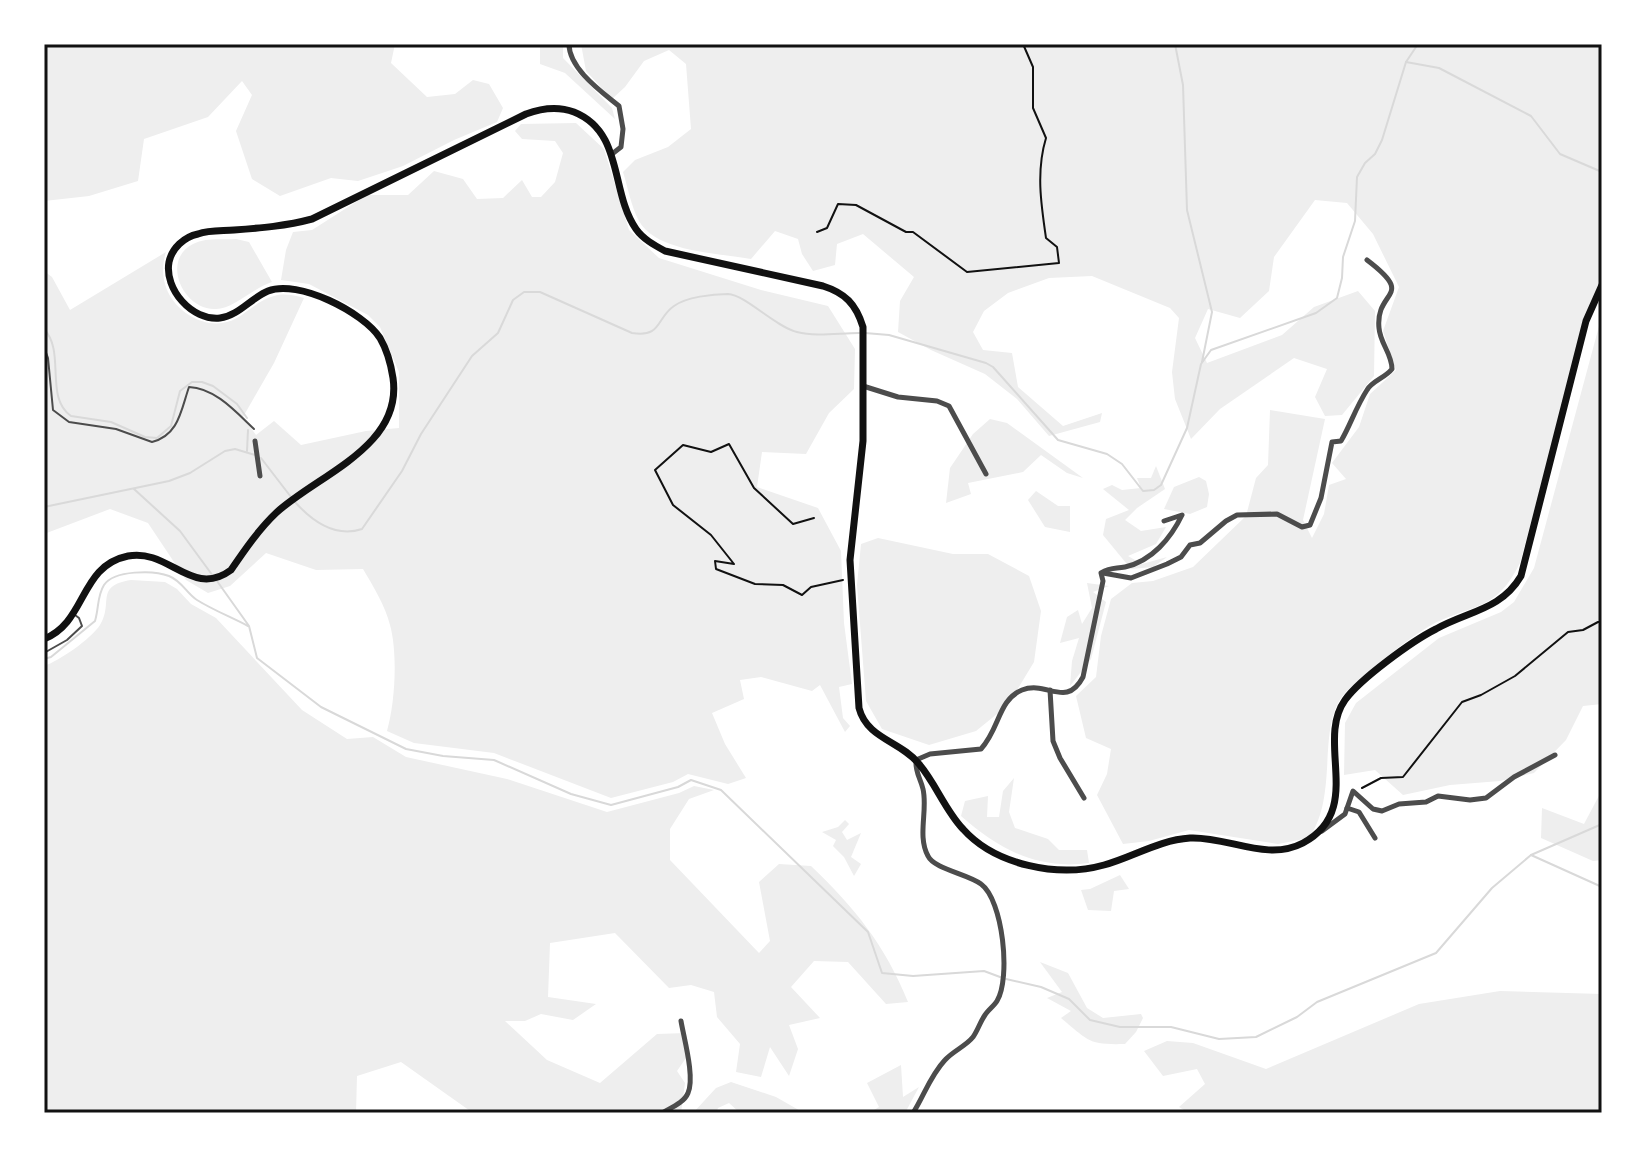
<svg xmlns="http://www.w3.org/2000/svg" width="1646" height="1157" font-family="'Noto Sans',sans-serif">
<rect width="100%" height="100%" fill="#fff"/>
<g fill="#eee">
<polygon points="44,44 395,44 391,63 427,97 455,94 473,80 489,84 503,108 497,122 454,140 403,166 358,181 331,178 280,196 252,179 236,131 252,95 242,81 208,117 144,139 138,181 89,196 44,201"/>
<polygon points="540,44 563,44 563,58 612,108 615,119 565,73 540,64"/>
<path d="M581,44H1602V278L1590,304L1520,563C1496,611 1476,603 1433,624C1412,635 1363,675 1346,692C1315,724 1340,793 1309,838L1278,844L1189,830L1149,841L1123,844L1097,795L1107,774L1111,749L1086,738L1076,696L1096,677L1101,636L1111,599L1132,583L1153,581L1193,567L1246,516L1256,478L1268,465L1270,410L1325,419L1303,520L1312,538L1324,514L1329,485L1346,479L1332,463L1359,427L1370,394L1396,370L1383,331L1399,287L1373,234L1347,203L1315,200L1274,257L1269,291L1240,318L1208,309L1195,338L1207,363L1282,335L1314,307L1358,291L1375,311L1374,376L1342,415L1325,416L1315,397L1327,369L1294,358L1220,409L1191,439L1175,399L1172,372L1179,318L1170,308L1092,276L1049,278L1008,293L984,311L973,332L983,350L1012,353L1018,387L1063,426L1102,413L1100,422L1049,436L1017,399L985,374L931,350L898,332L900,301L914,277L863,234L837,244L835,265L813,271L802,254L798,239L775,231L751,259C718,253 656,252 639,221C631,206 628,188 623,172L635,160L668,147L691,129L686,64L669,50L644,61L625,87L612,99L586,71Z"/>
<path d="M576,123L604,149L629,230L659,258L761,290L828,306L855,349L854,389L829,413L806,454L762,452L757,487L818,508L841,551L844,623L852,684L839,687L843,718L850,726L845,732L820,685L812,691L761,677L740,680L744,699L712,713L725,744L746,778L728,784L688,774L673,782L611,798L494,753L414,743L387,731C395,703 398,654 390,625C385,605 373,586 363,569L316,570L266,553L230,586L208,593L186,580L148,523L110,509L44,534V271L52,277L70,310L166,252C161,268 162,284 172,299C186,319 214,331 237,318C249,311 259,300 274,296C284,293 293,295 304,298L274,363L243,417L256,435L274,421L301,445L366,431L399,428V372L380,327L368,315L309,284L281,280L286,250L293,232L312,230L367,195H408L434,171L463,179L477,199L503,198L522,180L532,197H541L555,182L563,153L555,141L522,139L515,131L521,124Z"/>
<path d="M236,239L249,242L272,282C253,288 233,309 216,309C184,311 160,261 193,244C206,237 222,240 236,239Z"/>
<polygon points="1602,315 1602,704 1583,706 1566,740 1534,773 1500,781 1450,785 1403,795 1375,770 1344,775 1345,723 1356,703 1439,638 1501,612 1514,602 1534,568"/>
<polygon points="990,419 1007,423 1083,478 1067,473 1041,455 1023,472 968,483 971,494 946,503 950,468 973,434"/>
<polygon points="1156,466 1165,489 1137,508 1125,520 1141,531 1166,527 1156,544 1128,556 1142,564 1167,557 1153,567 1131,569 1103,535 1106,519 1129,510 1103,489 1112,485 1122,490 1141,488 1137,478 1151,478"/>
<polygon points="1199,477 1206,481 1209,494 1207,507 1190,514 1164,509 1174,487"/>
<polygon points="1036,491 1058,506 1070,506 1070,532 1045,527 1028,500"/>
<polygon points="878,538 953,554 988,554 1029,576 1041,611 1034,662 1008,705 976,731 929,745 882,729 866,701 857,585 861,544"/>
<path d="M131,580L165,582L177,589L191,604L216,618L302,710L347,739L373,737L406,757L507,779L607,812L679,793L694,786L714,790L689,799L670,829V860L759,953L770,941L759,882L779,864L811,866C855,908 885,945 908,1002L886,1004L848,962L814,961L791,987L820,1018L789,1025L798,1049L789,1076L770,1047L761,1077L736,1072L740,1044L717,1017L714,992L691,985L669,988L615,933L550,943L548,997L596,1004L573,1020L541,1014L525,1021H505L547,1060L600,1083L657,1034L686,1033L688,1055L677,1071L685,1083L681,1113H473L401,1062L357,1076L356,1113H44V666C59,661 91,639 100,625C114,603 94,586 131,580Z"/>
<polygon points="1087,583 1109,586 1093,592 1106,602 1091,659 1070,686 1072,661 1079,638 1060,643 1067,617 1078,610 1082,624 1092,608"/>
<path d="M1014,778L1009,812L1015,828L1048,839L1059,850H1087L1089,863C1037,870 1000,850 961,816L965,801L988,796L987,817H999L1003,791Z"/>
<polygon points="1602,790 1602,860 1593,861 1541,838 1542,808 1584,824"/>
<polygon points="845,820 849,824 842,832 847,840 861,833 851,857 861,864 854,876 844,857 833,846 836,840 822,832 838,827"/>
<polygon points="1120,875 1129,889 1114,891 1111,911 1088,910 1081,890 1090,889"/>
<path d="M1040,962L1068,973L1087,1008L1103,1018L1141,1014L1143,1018L1136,1032L1125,1044C1088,1045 1089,1041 1061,1018L1071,1011L1047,998L1062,992Z"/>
<polygon points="1500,991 1602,994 1602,1113 1189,1113 1179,1107 1205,1084 1197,1069 1163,1076 1144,1051 1167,1041 1193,1043 1266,1069 1419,1004"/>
<polygon points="901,1065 903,1097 919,1087 905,1113 869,1113 879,1107 867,1083"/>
<polygon points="731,1082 776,1097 804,1113 740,1113 729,1103 718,1108 716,1113 693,1113 716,1088"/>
</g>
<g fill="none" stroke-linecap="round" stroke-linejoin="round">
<g stroke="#d9d9d9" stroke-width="2">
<polyline points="1175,44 1183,85 1187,210 1212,312 1202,362"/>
<polyline points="1406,62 1439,68 1531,116 1560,154 1602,172"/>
<path d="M44,329C66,352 44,397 71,416L111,422L145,437L157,438L171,426L180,391L192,382H202L213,386L237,404L247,418"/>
<polyline points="865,333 889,335 986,363 993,367 1058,440 1107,454 1122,464 1143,491 1154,490 1161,485 1187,428 1201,364 1211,350 1316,313 1337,298 1342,278 1343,257 1355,221 1357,177 1365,163 1375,154 1382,140 1406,62 1418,44"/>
<polyline points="247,451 248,430"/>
<polyline points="261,458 291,497"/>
<polyline points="134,489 180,531 213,576"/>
<path d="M295,502C312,521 335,538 362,529L402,471L421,434L472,356L498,333L513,300L524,292H540L632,333C662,338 656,318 674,306C686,297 713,294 728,294C746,295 774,326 797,332C816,337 839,333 859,333"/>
<polyline points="44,507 169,481 190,473 225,451 235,449 255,455"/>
<polyline points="217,581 249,626 257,658 321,707 406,749 443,756 494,760 571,794 611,805 678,787 691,780 721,790 868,932 882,973 913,976 984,971 1000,977"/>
<path d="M44,659L51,657L95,621C99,608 97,596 104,585C114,570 154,570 169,576C182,581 187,594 197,600C213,610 231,617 248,626"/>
<polyline points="1531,855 1602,824"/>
<polyline points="1006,979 1041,987 1069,999 1090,1020 1120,1027 1171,1027 1219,1039 1256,1037 1297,1017 1317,1002 1436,953 1492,888 1531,855 1602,887"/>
</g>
<g stroke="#111" stroke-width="2">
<path d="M817,232L827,228L838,204L856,205L906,232H913L967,272L1059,263L1057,247L1046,238C1041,204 1036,171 1046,138L1033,108V67L1023,44"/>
<polyline points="814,518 793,524 754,488 729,444 711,452 683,445 655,470 673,505 711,535 734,564 715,561 716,569 755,584 783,585 802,595 811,587 843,580"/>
<polyline points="1362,788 1381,778 1403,777 1462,702 1481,695 1515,676 1568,632 1583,630 1598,622 1602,622"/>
</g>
<g stroke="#4c4c4c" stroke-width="2">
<path d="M44,347L48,358L53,410L69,422L116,429L152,442C179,435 181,410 189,387C215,388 236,412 254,429"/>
<polyline points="44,653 67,640 82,626 79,618 75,615"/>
</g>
<g stroke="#4c4c4c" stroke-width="5">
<path d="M569,44C569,69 602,92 619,106L623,129L621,147L612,154"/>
<polyline points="863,386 898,397 937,401 949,406 986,474"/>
<polyline points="255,441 260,476"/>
<path d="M1103,573L1131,578L1167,564L1181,557L1190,545L1200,543L1226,521L1237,515L1277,514L1302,527L1310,525L1321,498L1332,442L1341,441C1350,426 1356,407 1367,390C1372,381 1385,378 1392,369C1392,354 1380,343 1379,328C1375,289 1417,298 1367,260"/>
<polyline points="1050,690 1053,741 1060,758 1084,798"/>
<polyline points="1347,808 1359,812 1375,838"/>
<polyline points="1322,831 1345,814 1353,791 1373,809 1382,811 1399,804 1426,802 1438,796 1470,800 1486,798 1514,777 1555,755"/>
<path d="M662,1113C670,1108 684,1103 688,1093C695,1077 684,1039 681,1021"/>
<path d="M913,1113C924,1096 930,1076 945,1060C953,1051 966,1046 973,1037C978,1030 980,1022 985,1015C988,1010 994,1006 997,1001C1011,978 1003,900 981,884C968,874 934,869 928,856C917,836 928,810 923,789C920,777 915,772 916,760L930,754L981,749C1000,728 998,700 1022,690C1047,680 1066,709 1083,677L1103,581L1101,573C1111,567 1115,569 1125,567C1152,561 1171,538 1182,515L1164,521"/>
</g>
<path stroke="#111" stroke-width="7" d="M44,639C87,622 79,566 128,556C169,548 192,599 231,570C244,551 259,529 276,513C317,475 403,447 393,378C391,365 387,350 380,338C363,312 298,279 268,291C251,298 238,316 220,318C192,321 164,289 169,262C172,248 184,237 198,234C209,230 222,231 234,230C261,228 286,226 312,219L526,114C542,108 558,106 574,112C624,132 610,192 636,229C643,239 654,245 665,251L823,286C845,293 856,304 863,327V441L850,560L859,708C867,739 901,741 919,764C936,784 945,810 963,829C995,865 1058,878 1104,865C1133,857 1159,840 1190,838C1227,836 1267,862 1303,843C1365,810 1315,742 1345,700C1360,679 1412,641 1436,629C1468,611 1501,610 1521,576L1586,321L1602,285"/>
</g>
<rect width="1646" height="1157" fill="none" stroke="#ffffff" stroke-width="92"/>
<rect x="46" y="46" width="1554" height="1065" fill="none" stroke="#111" stroke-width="3"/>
</svg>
